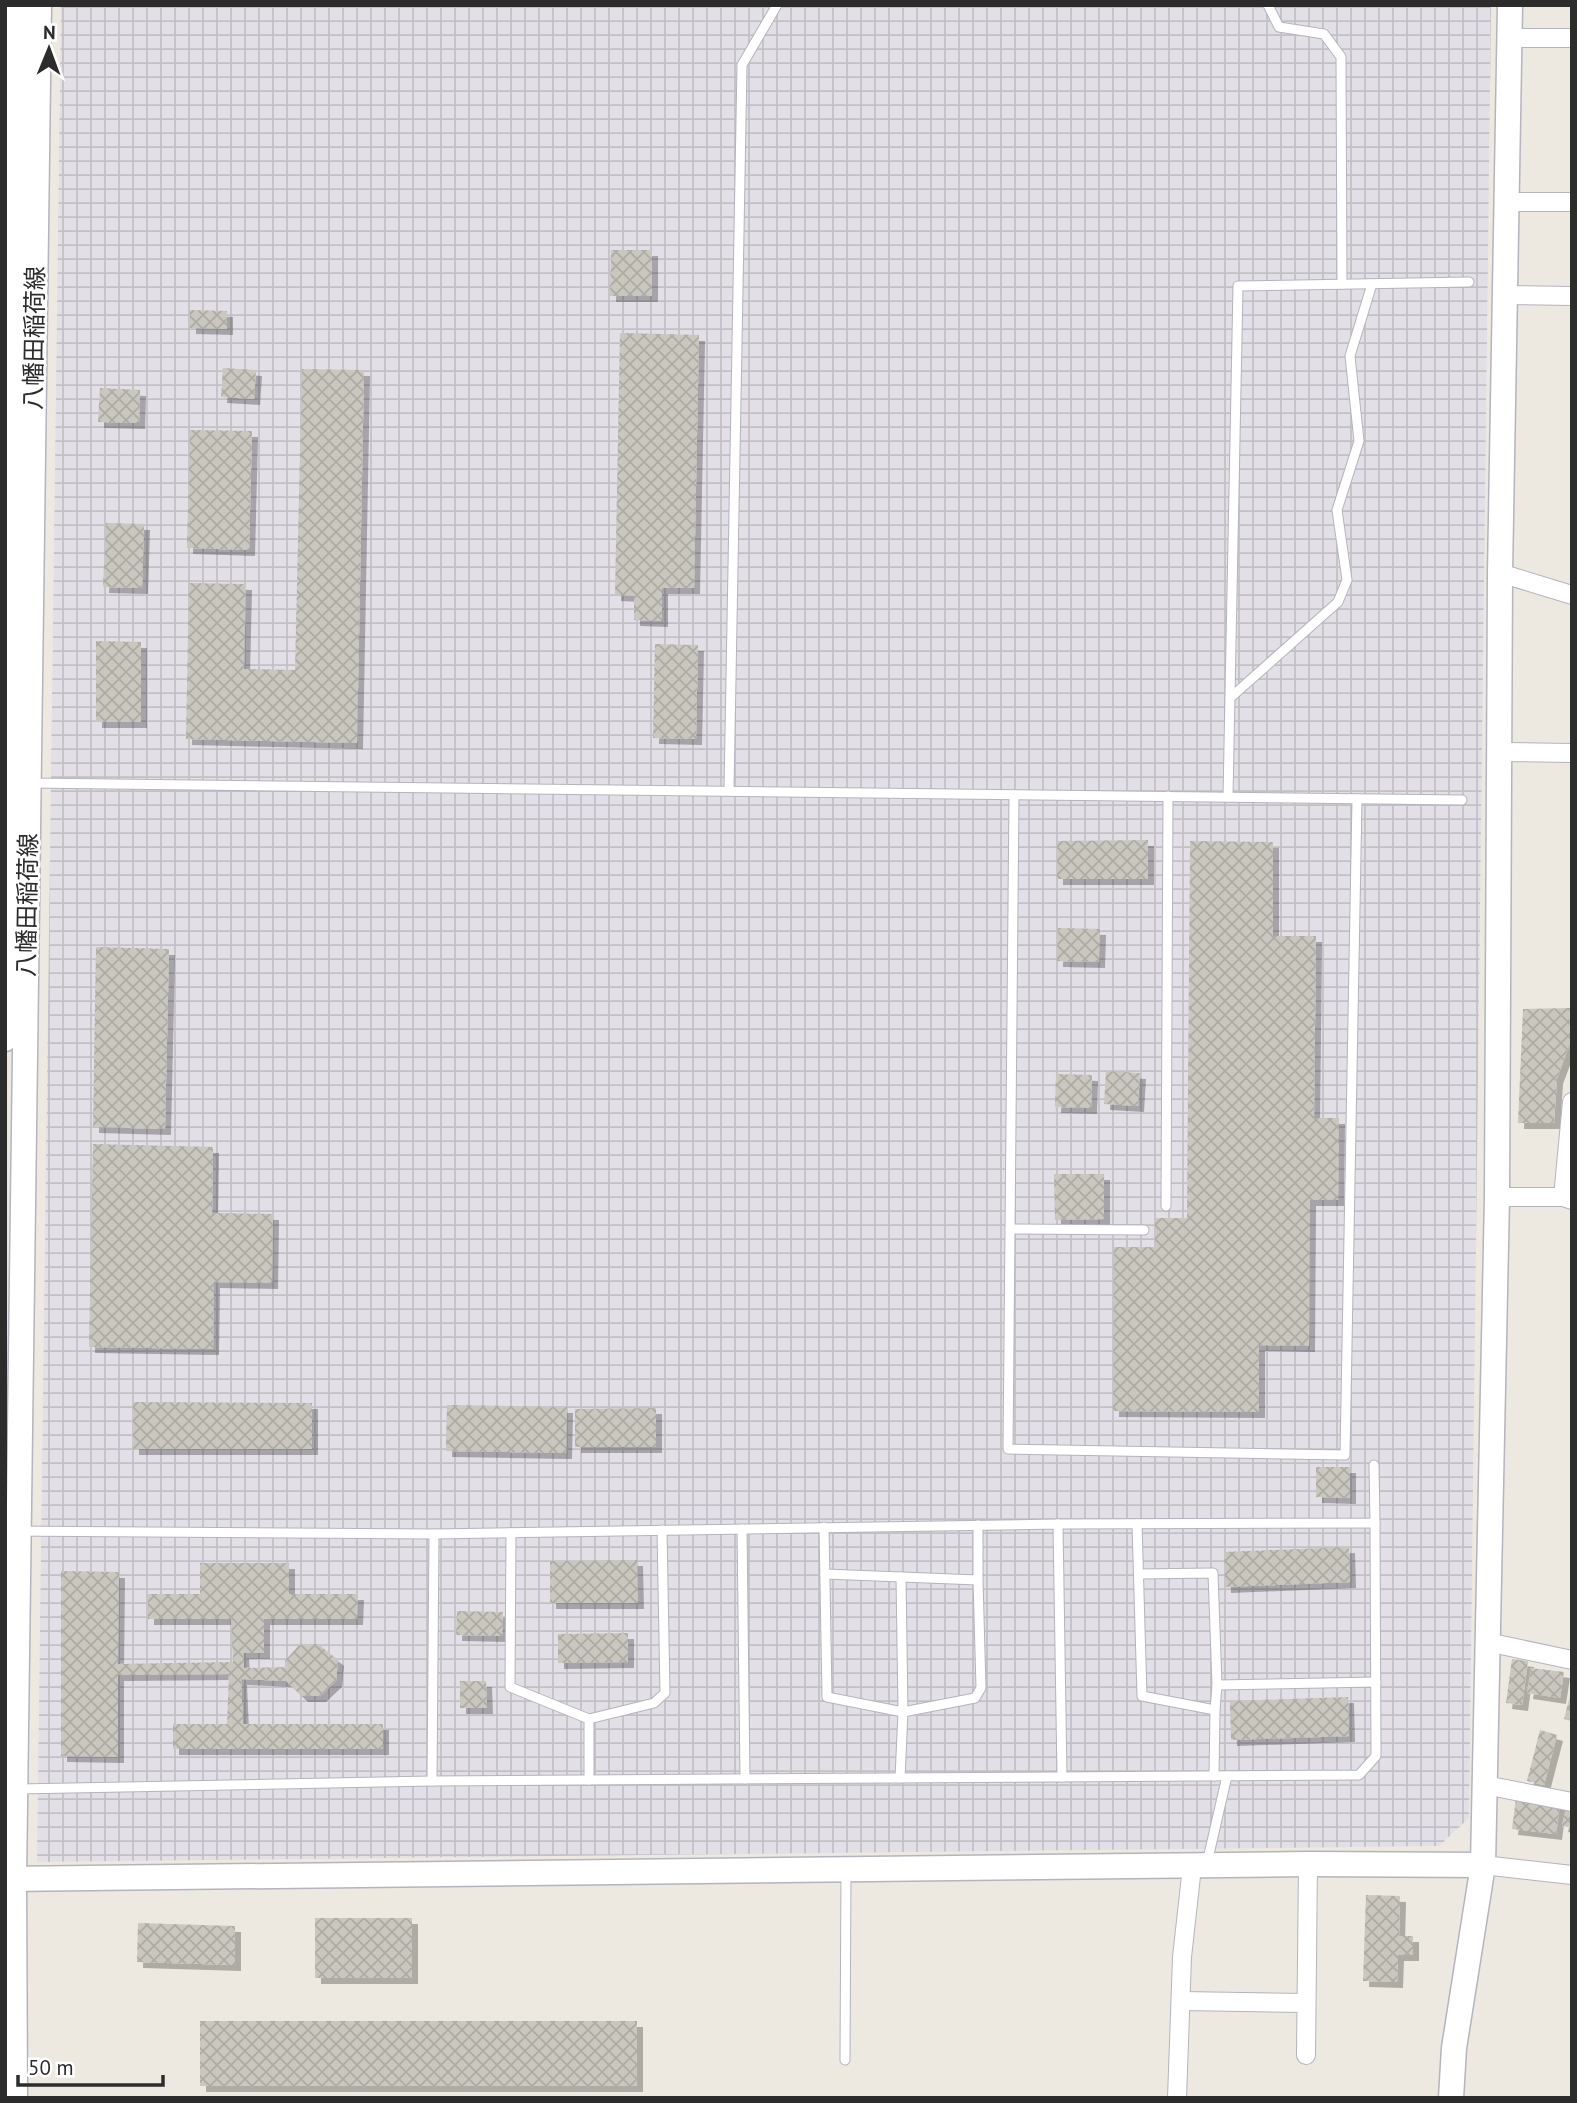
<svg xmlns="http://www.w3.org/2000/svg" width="1577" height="2103" font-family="'PT Sans','Noto Sans JP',sans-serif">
<defs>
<pattern id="industrial-grid" width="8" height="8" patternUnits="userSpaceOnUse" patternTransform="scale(1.75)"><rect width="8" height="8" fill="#e2dfe6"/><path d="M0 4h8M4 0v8" fill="none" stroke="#c2c0c5"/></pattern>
<pattern id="building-cross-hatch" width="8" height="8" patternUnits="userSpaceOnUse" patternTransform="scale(1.75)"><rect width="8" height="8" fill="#c9c7be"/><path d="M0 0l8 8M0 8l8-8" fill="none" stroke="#adaba3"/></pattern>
<filter id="shadow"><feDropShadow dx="6" dy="6" stdDeviation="0" flood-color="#0004"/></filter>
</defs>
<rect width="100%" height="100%" fill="#ede9e0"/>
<polygon fill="url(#industrial-grid)" points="61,5 1491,5 1469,1818 1439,1846 37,1862"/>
<g fill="url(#building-cross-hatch)" filter="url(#shadow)">
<polygon points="611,250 652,250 652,296 610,296"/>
<polygon points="190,310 227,311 227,329 190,328"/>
<polygon points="620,333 699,335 694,588 662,588 662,621 634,620 634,596 615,595"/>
<polygon points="223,368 256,370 254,399 221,397"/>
<polygon points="302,369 364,370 357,743 186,739 189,583 246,584 244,669 295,670"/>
<polygon points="100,388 140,390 139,423 98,422"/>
<polygon points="190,430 252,431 249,550 187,548"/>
<polygon points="106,523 144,524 142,588 103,587"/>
<polygon points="96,641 141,642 141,722 96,722"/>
<polygon points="655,644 698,645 696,739 653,738"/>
<polygon points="1148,840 1148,879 1057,879 1057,841"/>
<polygon points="1190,841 1273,842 1273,936 1316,936 1314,1118 1339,1118 1338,1200 1310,1200 1309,1346 1259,1345 1259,1412 1113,1411 1114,1247 1155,1247 1155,1218 1187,1218"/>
<polygon points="1058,928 1100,929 1099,962 1057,961"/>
<polygon points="96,947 169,949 165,1129 93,1127"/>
<polygon points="1570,1008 1572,1038 1557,1078 1554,1123 1518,1123 1523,1009"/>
<polygon points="1106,1071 1140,1073 1138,1106 1104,1104"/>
<polygon points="1056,1074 1092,1075 1091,1108 1055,1107"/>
<polygon points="93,1144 213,1147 212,1213 273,1214 272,1283 214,1282 213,1349 89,1347"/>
<polygon points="1054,1174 1104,1174 1104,1219 1055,1220"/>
<polygon points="133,1402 312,1403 312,1449 133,1449"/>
<polygon points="447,1405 567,1407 566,1453 446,1451"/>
<polygon points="656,1408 656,1447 575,1447 575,1409"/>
<polygon points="1316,1467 1350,1467 1350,1498 1316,1497"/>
<polygon points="1349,1547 1350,1582 1225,1587 1224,1552"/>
<polygon points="637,1560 638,1603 550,1603 550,1561"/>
<polygon points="200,1563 289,1563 289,1594 358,1594 357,1619 264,1619 264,1653 243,1653 244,1668 285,1667 285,1661 299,1645 318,1644 338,1660 336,1681 320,1696 302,1696 286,1681 241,1679 243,1724 383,1724 383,1749 173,1749 173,1724 227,1724 229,1674 118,1675 118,1757 61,1756 61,1571 119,1572 118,1664 233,1662 231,1619 148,1619 148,1594 200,1594"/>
<polygon points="457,1611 503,1612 502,1636 456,1635"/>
<polygon points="628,1633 628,1662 558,1663 558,1634"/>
<polygon points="1512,1659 1528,1661 1522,1705 1506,1703"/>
<polygon points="1531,1668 1564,1672 1560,1698 1527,1693"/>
<polygon points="460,1681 486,1681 487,1708 460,1708"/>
<polygon points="1571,1692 1572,1692 1572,1721 1564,1719"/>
<polygon points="1348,1697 1349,1736 1231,1740 1230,1701"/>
<polygon points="1540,1730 1557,1735 1544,1785 1527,1781"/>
<polygon points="1516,1798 1560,1803 1556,1834 1512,1829"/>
<polygon points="1566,1809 1572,1810 1572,1828 1562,1826"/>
<polygon points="1366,1895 1400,1896 1399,1936 1413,1936 1413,1955 1398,1955 1397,1982 1363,1981"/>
<rect x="315" y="1918" width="97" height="60"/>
<polygon points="138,1923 235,1926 235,1965 137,1962"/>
<rect x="200" y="2021" width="437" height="65"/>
</g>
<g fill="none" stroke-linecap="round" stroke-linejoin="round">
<defs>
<g id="lane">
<polyline points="1268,5 1279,27 1324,34 1341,57 1342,284"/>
<polyline points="1230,698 1338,602 1347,580 1337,510 1359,441 1350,356 1372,284"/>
<polyline points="31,783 1462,800"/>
<polyline points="729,790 742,65 777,5"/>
<polyline points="1014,795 1008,1449 1345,1455 1357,799"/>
<polyline points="1228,797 1238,286 1469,282"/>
<polyline points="1166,1206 1168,796"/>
<polyline points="1010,1229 1144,1230"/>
<polyline points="1058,1524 1375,1523 1374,1465"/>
<polyline points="1137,1524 1142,1696 1215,1710 1214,1776"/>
<polyline points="824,1527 827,1697 903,1712 900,1778"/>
<polyline points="742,1529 745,1779"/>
<polyline points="5,1531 434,1534 1058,1524 1062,1777"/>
<polyline points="511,1533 510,1687 589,1719 589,1780"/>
<polyline points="825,1574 978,1580 978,1525"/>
<polyline points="1139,1574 1213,1573 1217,1685 1215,1710"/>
<polyline points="901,1577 903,1712 975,1698 981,1688 978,1580"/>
<polyline points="1217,1685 1376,1682"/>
<polyline points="589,1719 654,1703 665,1693 662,1530"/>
<polyline points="432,1781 434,1534"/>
<polyline points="18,1789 432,1781 1359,1775 1376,1756 1375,1523"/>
<polyline points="1207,1863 1227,1776"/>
<polyline points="845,2060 846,1871"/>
</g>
<g id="street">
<polyline points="1509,38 1572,38"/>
<polyline points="1506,202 1572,202"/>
<polyline points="1505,295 1572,296"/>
<polyline points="1500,573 1572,595"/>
<polyline points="1500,752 1572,753"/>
<polyline points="1497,1197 1563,1197 1572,1200"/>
<polyline points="1563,1197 1572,1102"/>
<polyline points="1487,1642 1572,1660"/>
<polyline points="1485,1785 1572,1802"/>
<polyline points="1483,1865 1572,1875"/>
<polyline points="1182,2001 1306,2003"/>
<polyline points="1306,2055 1308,1864"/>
<polyline points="1177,2098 1182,1957 1192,1867"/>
</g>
<g id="secondary">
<polyline points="5,1039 17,5"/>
<polyline points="5,1879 1308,1864 1483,1865"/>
<polyline points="15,2098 14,1880 39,5"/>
<polyline points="1451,2098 1454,2048 1483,1865 1497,1197 1500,573 1510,5"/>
</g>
</defs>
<use href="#lane" stroke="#b3b4be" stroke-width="11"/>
<use href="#street" stroke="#b3b4be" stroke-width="20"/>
<use href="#secondary" stroke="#b3b4be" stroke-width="27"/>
<use href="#lane" stroke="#fff" stroke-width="9"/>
<use href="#street" stroke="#fff" stroke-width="18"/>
<use href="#secondary" stroke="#fff" stroke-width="24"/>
</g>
<g text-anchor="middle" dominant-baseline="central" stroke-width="5" stroke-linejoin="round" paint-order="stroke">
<g font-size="24" fill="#2c2c2c" stroke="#fff">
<text transform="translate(34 338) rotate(-89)">八幡田稲荷線</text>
<text transform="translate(27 905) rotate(-89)">八幡田稲荷線</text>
</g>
</g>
<rect width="1577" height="2103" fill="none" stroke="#2c2c2c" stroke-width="14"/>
<g transform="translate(49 49) rotate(1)" stroke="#ffffff" stroke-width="5" paint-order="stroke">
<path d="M0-5L12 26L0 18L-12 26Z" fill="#2c2c2c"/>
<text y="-10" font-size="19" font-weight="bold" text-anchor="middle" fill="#2c2c2c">N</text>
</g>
<path d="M18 2075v10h145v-10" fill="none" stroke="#2c2c2c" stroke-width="3.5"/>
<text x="28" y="2075" font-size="21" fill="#2c2c2c" stroke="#ffffff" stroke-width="5" paint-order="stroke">50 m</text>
</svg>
